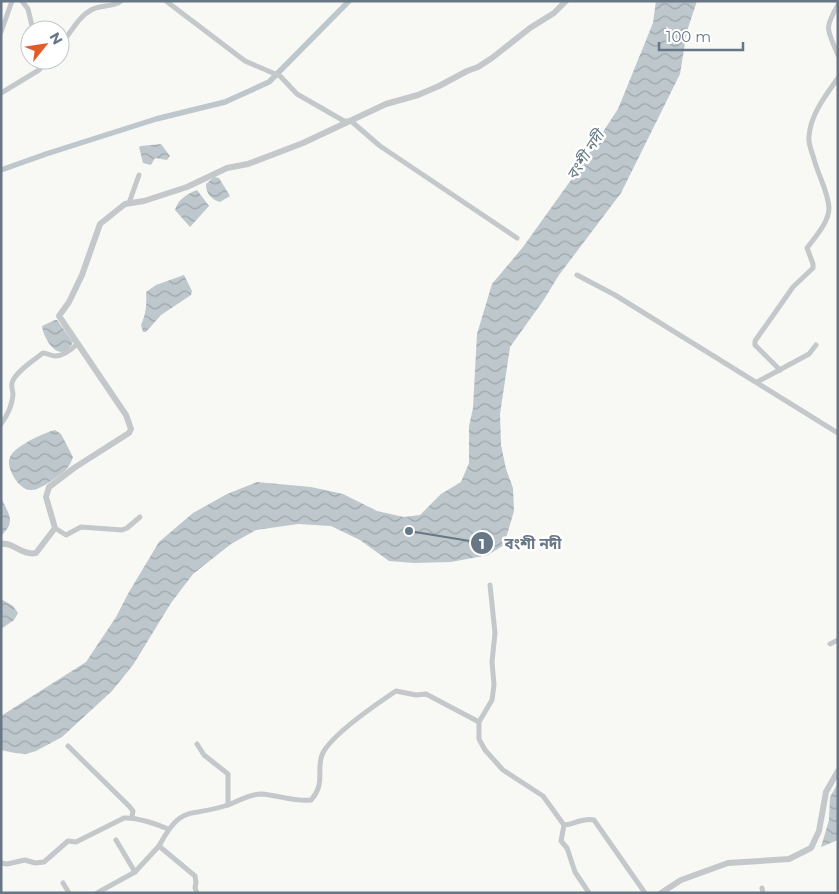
<svg xmlns="http://www.w3.org/2000/svg" width="839" height="894" font-family="Montserrat,'Noto Sans Bengali',sans-serif">
<defs>
<pattern id="water-waves" width="16" height="10" patternUnits="userSpaceOnUse" patternTransform="scale(1.25)"><rect width="16" height="10" fill="#bdc7cc"/><path d="M0 5q4-4 8 0t8 0" fill="none" stroke="#9da6ab"/></pattern>
</defs>
<rect width="100%" height="100%" fill="#f8f8f5"/>
<g fill="url(#water-waves)">
<polygon points="656,1 697,1 687,31 680,74 621,193 559,275 543,301 510,347 500,414 501,445 506,469 513,488 514,511 504,545 488,555 451,562 414,563 389,561 360,540 331,526 298,524 256,530 231,544 193,574 171,603 133,665 112,691 62,737 36,751 26,754 15,753 1,750 1,716 86,662 116,617 129,592 159,542 193,513 227,494 257,482 311,487 343,494 377,511 404,517 420,515 441,494 461,482 469,463 469,426 473,408 477,334 492,284 523,247 576,173 618,109 653,23"/>
<polygon points="161,144 170,156 167,160 155,158 151,165 143,163 139,147 141,146"/>
<path d="M214,177L219,178L230,196L220,202C210,199 206,193 206,184Z"/>
<path d="M197,190L209,206L190,227L175,210C178,199 187,194 197,190Z"/>
<path d="M184,275L192,291L191,295L161,315L146,332H143L141,325C146,314 147,304 146,292L156,285Z"/>
<path d="M55,320H57L73,342C61,366 44,341 42,326Z"/>
<path d="M55,430L61,434L73,457C69,469 64,472 54,479C48,483 37,491 30,490C19,490 5,467 10,457C15,446 43,433 55,430Z"/>
<path d="M1,497C8,514 17,521 1,536Z"/>
<polygon points="1,599 13,606 18,613 14,620 1,629"/>
<polygon points="838,783 838,840 821,847 829,820 830,797"/>
</g>
<g fill="none" stroke-linecap="round" stroke-linejoin="round">
<polyline stroke="#bdc7cc" stroke-width="5.5" points="1,170 46,154 156,119 225,102 269,82 349,1"/>
<g stroke="#c4c8cb" stroke-width="5">
<polyline points="22,1 28,9 33,30"/>
<polyline points="166,1 245,61 280,76 297,94 344,121 351,121 380,146 517,238"/>
<path d="M838,5C823,30 828,30 838,55"/>
<polyline points="1,32 12,1"/>
<path d="M60,46C70,34 78,17 91,10C101,4 112,8 121,1"/>
<polyline points="1,93 39,70 48,60"/>
<polyline points="129,203 139,175"/>
<polyline points="577,275 615,295 838,433"/>
<path d="M780,370L755,345V341L793,287L813,268V264L807,248C815,237 829,222 829,208C828,191 818,175 814,159C812,152 808,144 809,137C810,115 826,95 838,78"/>
<polyline points="757,382 809,354 816,345"/>
<path d="M1,424C7,416 12,405 13,395C13,391 11,387 12,383C14,373 35,359 43,353C47,353 51,356 55,356C63,356 72,349 77,344"/>
<polyline points="55,528 66,535 81,527 122,530 127,528 140,517"/>
<path d="M490,585L495,633L492,662L494,685L492,700L479,722V739L485,750L503,770L543,796L564,825C574,825 583,817 594,820L645,893"/>
<polyline points="830,644 838,640"/>
<polyline points="197,744 204,755 228,774 228,805"/>
<polyline points="68,746 129,806 133,811 132,817"/>
<polyline points="564,825 561,841 567,848 575,872 589,893"/>
<polyline points="116,840 135,872"/>
<path d="M1,863L7,864L25,860L35,863L44,862L68,841L76,842L124,818C136,817 157,824 168,829"/>
<polyline points="63,883 69,893"/>
<polyline points="762,888 763,893"/>
<polyline points="97,893 135,872 159,846"/>
<path d="M197,893L195,888L196,882L195,876L159,846C182,803 189,818 228,805C238,801 250,794 261,794C278,795 294,802 311,800C326,783 316,771 322,755C330,735 378,703 396,691L416,695L426,694L479,722"/>
</g>
<g stroke="#c4c8cb" stroke-width="6">
<path d="M1,544C14,542 22,556 36,553L55,528L46,497L49,487L74,468L129,433L131,429L126,415L59,316L69,302L82,275L100,224L125,204L144,201L187,187L227,168L248,164L303,143L386,104L418,95L439,86L467,71L478,67L492,58L530,28L554,13L566,1"/>
<polyline points="661,893 681,880 728,863 789,859 811,848 819,831 826,792 838,771"/>
</g>
</g>
<g text-anchor="middle" dominant-baseline="central" stroke-width="5" stroke-linejoin="round" paint-order="stroke">
<g font-size="15" font-style="italic" fill="#637882" stroke="#fff">
<text transform="translate(585 155) rotate(-57)">বংশী নদী</text>
</g>
</g>
<path fill="none" stroke="#677786" stroke-width="2" d="M409 531L482 543"/>
<g fill="#677786" stroke="#fff" stroke-width="2">
<circle cx="409" cy="531" r="5"/>
<circle cx="482" cy="543" r="12"/>
</g>
<g font-size="15" text-anchor="middle" font-weight="bold" fill="#fff">
<text x="482" y="549">1</text>
</g>
<g font-size="15" text-anchor="middle" font-weight="bold" fill="#677786" stroke="#fff" stroke-width="5" stroke-linejoin="round" paint-order="stroke">
<text x="533" y="549">বংশী নদী</text>
</g>
<rect width="839" height="894" fill="none" stroke="#677786" stroke-width="5"/>
<g transform="translate(45 45) rotate(60)"><circle r="24" fill="#ffffff" stroke="#c2c9cf"/>
<path d="M0-4L9 19L0 12L-9 19Z" fill="#e25b2b"/>
<text y="-8" font-size="14" font-weight="bold" text-anchor="middle" fill="#677786">N</text>
</g>
<path d="M659 42v8h84v-8" fill="none" stroke="#677786" stroke-width="2.5"/>
<text x="666" y="42" font-size="15" fill="#677786" stroke="#ffffff" stroke-width="4" paint-order="stroke">100 m</text>
</svg>
